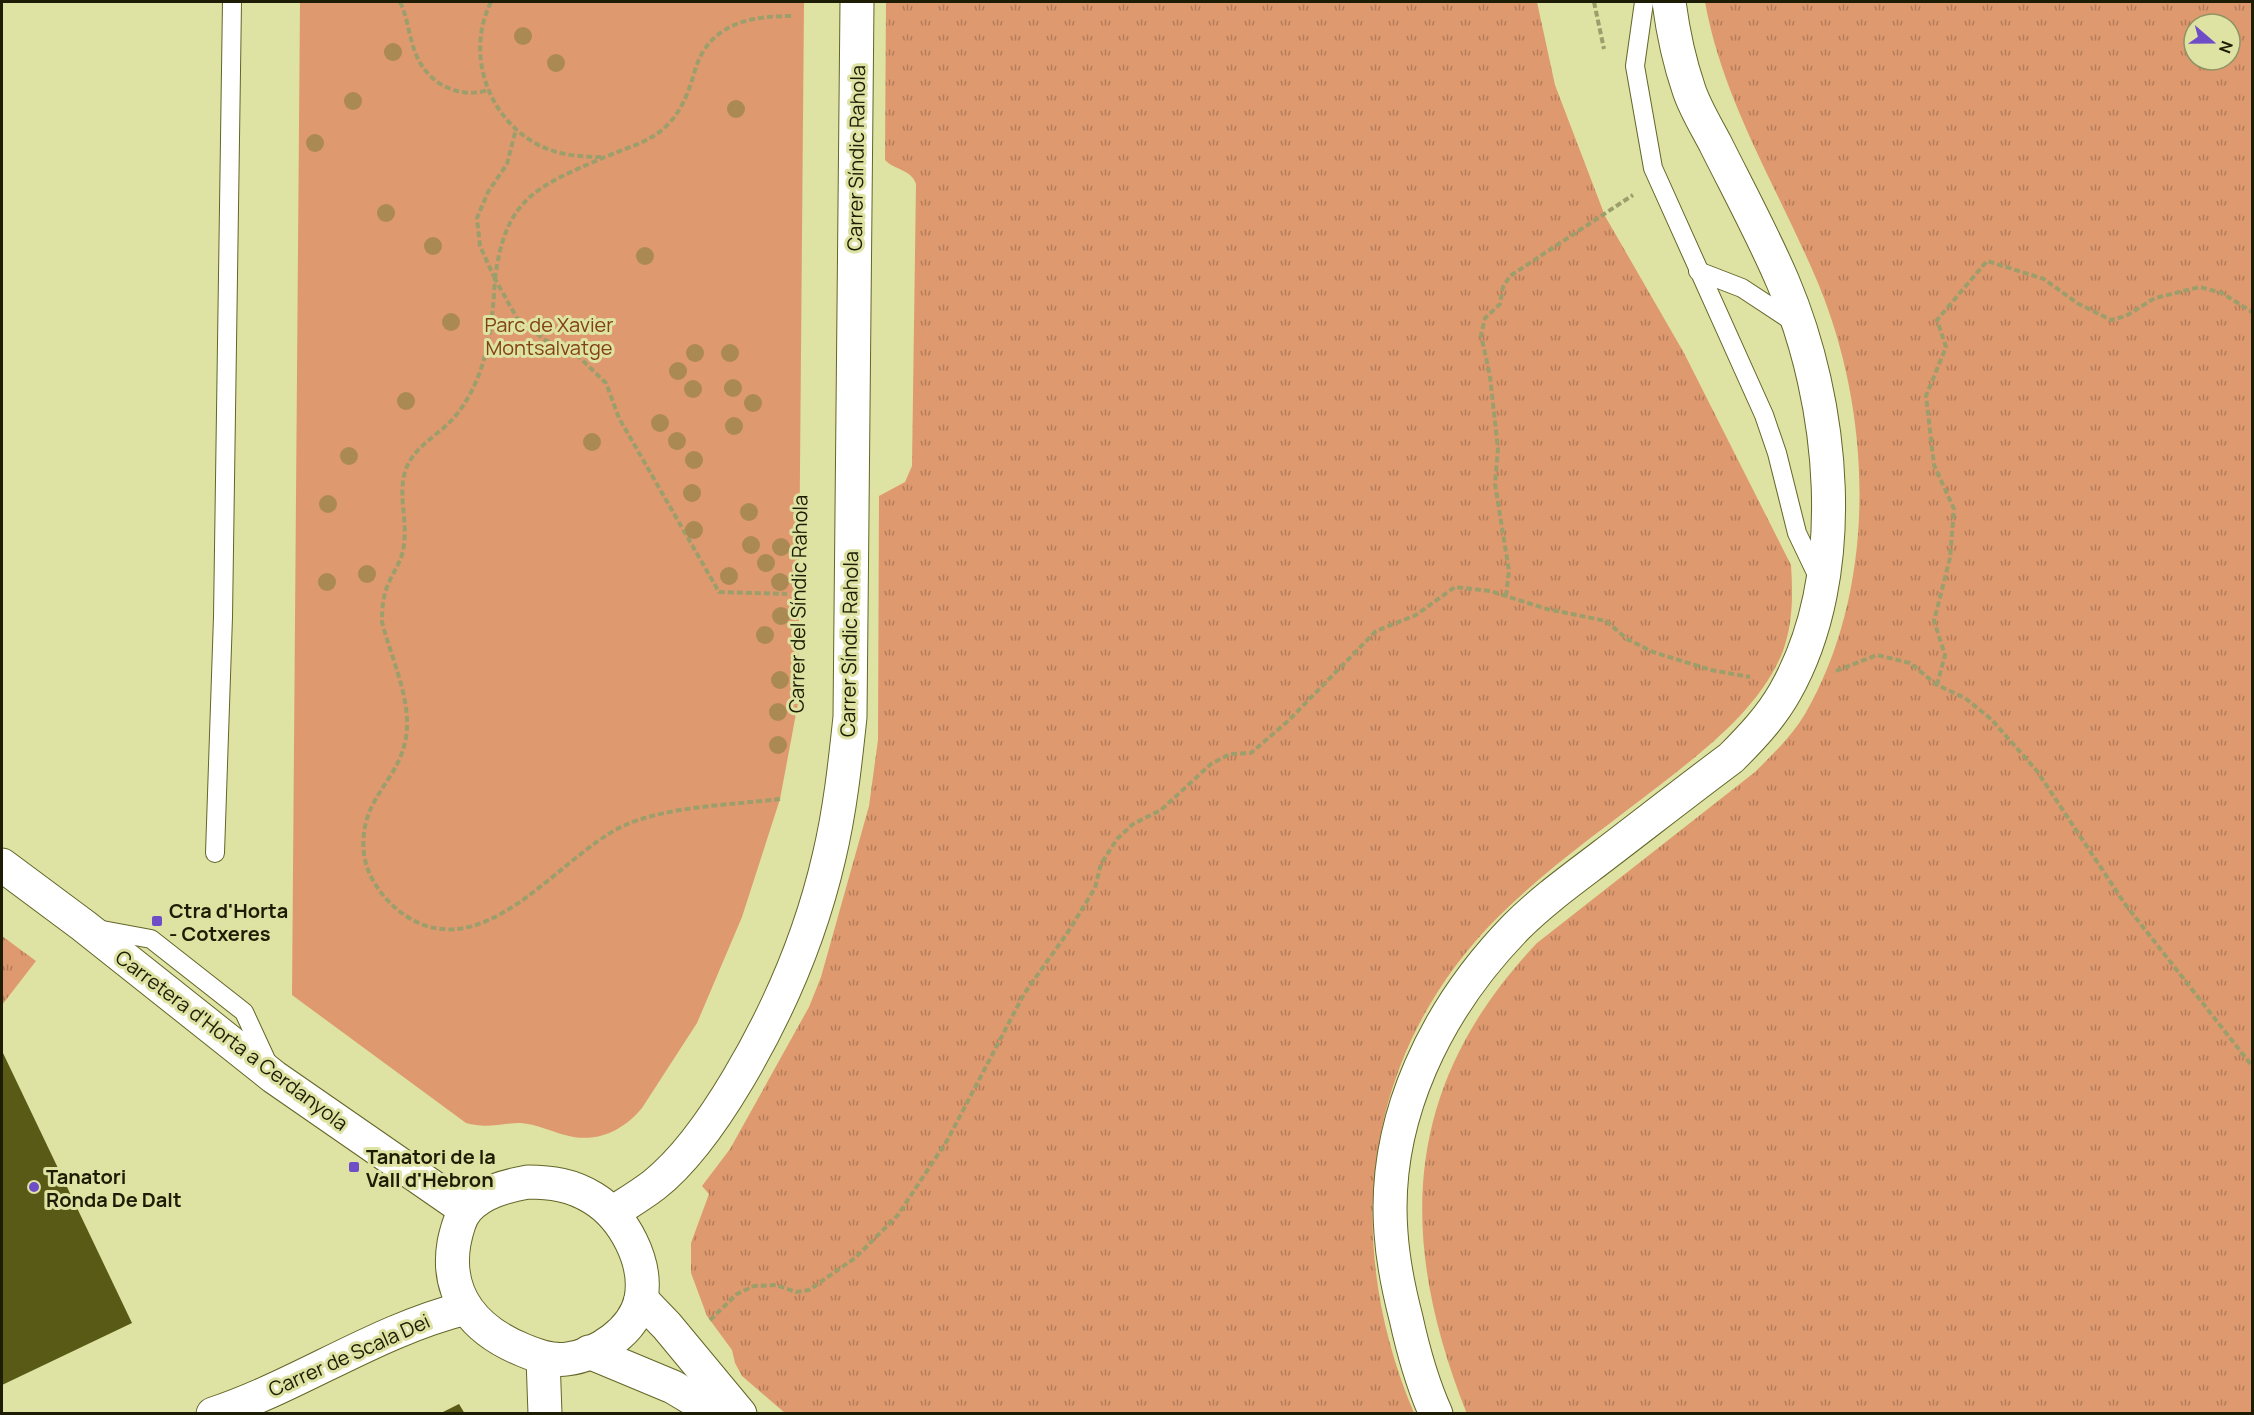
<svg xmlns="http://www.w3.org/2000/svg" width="2254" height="1415" font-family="Manrope,sans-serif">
<defs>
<pattern id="grass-tufts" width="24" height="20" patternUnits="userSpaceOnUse" patternTransform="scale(1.5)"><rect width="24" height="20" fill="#df996f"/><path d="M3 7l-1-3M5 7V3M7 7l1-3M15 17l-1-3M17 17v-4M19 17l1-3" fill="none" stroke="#b47c59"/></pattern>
</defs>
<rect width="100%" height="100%" fill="#dee2a2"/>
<g fill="url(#grass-tufts)" fill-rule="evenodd">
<path d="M886,2H1537L1555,85L1605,216L1684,353L1791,565C1793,594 1793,623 1783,651C1760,708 1707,748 1660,785C1606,827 1547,868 1498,917C1362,1053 1341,1241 1414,1413H785L742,1376L735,1363L732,1350L707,1316L691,1273V1243L709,1194L702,1186L730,1149L809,1007L821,977L869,806L878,740L879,496L905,482L912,466L916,184C911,169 894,170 885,160Z"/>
<path d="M1705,2H2252V1413L1467,1414C1397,1238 1401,1086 1537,943L1755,772C1773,754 1792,736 1805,714C1878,588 1873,415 1818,283C1779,190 1723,102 1705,2ZM2194,24H2230V60H2194Z"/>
<polygon points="2,936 36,961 2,1005"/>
</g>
<path fill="#df996f" d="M300,2H804L798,703L780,799L742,917L697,1023L642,1108C623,1131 596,1144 565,1135C550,1131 536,1124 521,1123C499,1123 488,1129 466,1123L292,995Z"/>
<g fill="#585a15">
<polygon points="2,1051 132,1323 2,1385"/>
<polygon points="459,1404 465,1414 439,1414"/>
</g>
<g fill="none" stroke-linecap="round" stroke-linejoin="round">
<defs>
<g id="service">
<polyline points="1644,2 1635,66 1653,168 1764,415 1777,453 1797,533 1819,579"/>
<polyline points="1698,271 1742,288 1789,319 1793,327"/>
<polyline points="215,853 223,617 232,2"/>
<polyline points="97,929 151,939 244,1012 268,1064"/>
</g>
<g id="minor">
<path d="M612,1213C626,1204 641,1195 654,1185C688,1158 716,1116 738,1079C779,1010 811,935 829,857C840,811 845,764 850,717L857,2"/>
<polyline points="543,1358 545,1414"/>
<path d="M213,1414C300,1385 377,1330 466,1308"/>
</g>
<g id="tertiary">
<polyline points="2,865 84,926 274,1077 466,1210"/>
<path d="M528,1182C551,1182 572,1185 593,1198C624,1217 648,1262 641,1299C634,1331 598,1355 567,1359C551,1361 537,1356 523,1350C476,1331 445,1296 454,1243C456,1233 460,1217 467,1209C482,1192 506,1186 528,1182Z"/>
<polyline points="641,1299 667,1326 740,1414"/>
<polyline points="589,1352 673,1387 718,1414"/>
<path d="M1436,1414C1422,1383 1413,1350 1406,1318C1399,1291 1393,1262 1391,1233C1382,1118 1437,1008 1516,927C1543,900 1574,878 1604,855C1646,823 1688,790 1731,758C1751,738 1771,717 1785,692C1852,574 1834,402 1783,282C1763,235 1738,189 1715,143C1706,126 1695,108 1689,90C1679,61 1673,32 1669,2"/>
</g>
</defs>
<use href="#service" stroke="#636628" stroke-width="20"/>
<use href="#minor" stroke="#636628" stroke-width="35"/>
<use href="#tertiary" stroke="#636628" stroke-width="35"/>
<g stroke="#9c9f6c" stroke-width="4" stroke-dasharray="6 3" stroke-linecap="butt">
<path d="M400,2C409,20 409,41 418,59C431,85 460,99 488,90"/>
<path d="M491,2C466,52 486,115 535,143C556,155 579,157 603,157"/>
<polyline points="1594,2 1604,49"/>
<path d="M495,279C505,199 535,187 605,157C625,148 645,144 662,130C682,113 689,91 696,67C711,23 751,16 792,16"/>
<polyline points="495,279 480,246 477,218 488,192 507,164 516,129"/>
<polyline points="1506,596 1509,571 1495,484 1498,449 1490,376 1481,335 1485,318 1500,304 1503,287 1510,276 1633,195"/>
<polyline points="1836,671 1877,655 1910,663 1937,685 1965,698 1991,719 2037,771 2125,904 2252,1066"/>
<polyline points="1937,685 1945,655 1934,621 1950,558 1954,509 1934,465 1926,396 1946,347 1937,320 1987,261 2044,279 2077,303 2111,320 2126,316 2155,298 2200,287 2222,293 2252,312"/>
<path d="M780,799C731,805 667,806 623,826C556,858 481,974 399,911C382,897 367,877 364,854C358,798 399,783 406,737C412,700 391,658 382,622C382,608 383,595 389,582C395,569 403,559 404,544C408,516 394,485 411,459C423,441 444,431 457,414C488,374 492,327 495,279L517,318L545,340L577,355L606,383L619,418L719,592L787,594"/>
<polyline points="710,1320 737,1294 754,1286 776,1285 796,1292 809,1290 855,1258 898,1215 948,1139 1024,994 1068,932 1095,888 1101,864 1117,839 1133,824 1161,810 1211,764 1230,754 1251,753 1288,721 1376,631 1416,615 1455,587 1490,591 1547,609 1606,621 1627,639 1653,652 1711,670 1750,677"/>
</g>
<use href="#service" stroke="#fff" stroke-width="18"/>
<use href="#minor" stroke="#fff" stroke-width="33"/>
<use href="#tertiary" stroke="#fff" stroke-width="33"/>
</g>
<g fill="#ab8952">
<circle cx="523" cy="36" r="9"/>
<circle cx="393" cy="52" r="9"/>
<circle cx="556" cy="63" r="9"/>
<circle cx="353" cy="101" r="9"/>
<circle cx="736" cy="109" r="9"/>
<circle cx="315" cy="143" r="9"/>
<circle cx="386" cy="213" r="9"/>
<circle cx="433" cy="246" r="9"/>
<circle cx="645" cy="256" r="9"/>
<circle cx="451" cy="322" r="9"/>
<circle cx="695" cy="353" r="9"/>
<circle cx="730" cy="353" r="9"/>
<circle cx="678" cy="371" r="9"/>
<circle cx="733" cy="388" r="9"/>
<circle cx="693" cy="389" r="9"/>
<circle cx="406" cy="401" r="9"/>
<circle cx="753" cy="403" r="9"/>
<circle cx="660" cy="423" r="9"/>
<circle cx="734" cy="426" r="9"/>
<circle cx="677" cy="441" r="9"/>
<circle cx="592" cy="442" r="9"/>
<circle cx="349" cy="456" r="9"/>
<circle cx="694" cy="460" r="9"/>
<circle cx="692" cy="493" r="9"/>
<circle cx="328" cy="504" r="9"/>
<circle cx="749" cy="512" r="9"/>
<circle cx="694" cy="530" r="9"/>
<circle cx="751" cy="545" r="9"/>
<circle cx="781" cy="547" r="9"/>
<circle cx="766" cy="563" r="9"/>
<circle cx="367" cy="574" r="9"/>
<circle cx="729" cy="576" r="9"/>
<circle cx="327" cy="582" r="9"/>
<circle cx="780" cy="582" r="9"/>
<circle cx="781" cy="616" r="9"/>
<circle cx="765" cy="635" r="9"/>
<circle cx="780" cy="680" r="9"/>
<circle cx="778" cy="712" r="9"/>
<circle cx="778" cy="745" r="9"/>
</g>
<g fill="#6e4dc7" stroke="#dee2a2" stroke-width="2">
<rect x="151" y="915" width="12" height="12" rx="3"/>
<rect x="348" y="1161" width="12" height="12" rx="3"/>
<circle cx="34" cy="1187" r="6"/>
</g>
<g text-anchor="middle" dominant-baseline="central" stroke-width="6" stroke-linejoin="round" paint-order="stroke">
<g font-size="20" fill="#1c1d04" stroke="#dee2a2">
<text transform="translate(856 158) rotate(-89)">Carrer Síndic Rahola</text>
<text transform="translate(798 604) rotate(-89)">Carrer del Síndic Rahola</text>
<text transform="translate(849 644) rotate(-89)">Carrer Síndic Rahola</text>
<text transform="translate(232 1040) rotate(37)">Carretera d'Horta a Cerdanyola</text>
<text transform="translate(349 1355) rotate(-24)">Carrer de Scala Dei</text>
</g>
<g font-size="20" fill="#824111" stroke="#dee2a2">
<text x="549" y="324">Parc de Xavier<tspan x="549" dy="23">Montsalvatge</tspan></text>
</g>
<g font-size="20" font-weight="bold" fill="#1c1d04" stroke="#dee2a2" text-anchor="start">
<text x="169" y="910">Ctra d'Horta<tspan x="169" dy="23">- Cotxeres</tspan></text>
<text x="366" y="1156">Tanatori de la<tspan x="366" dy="23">Vall d'Hebron</tspan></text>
<text x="46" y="1176">Tanatori<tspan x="46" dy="23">Ronda De Dalt</tspan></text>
</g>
</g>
<rect width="2254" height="1415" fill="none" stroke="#1c1d04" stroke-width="6"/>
<g transform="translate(2212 42) rotate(110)"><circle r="28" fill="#dee2a2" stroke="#909363" stroke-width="1.5"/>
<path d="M0-4.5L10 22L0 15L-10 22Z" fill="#6e4dc7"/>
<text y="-9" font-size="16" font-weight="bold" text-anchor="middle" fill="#1c1d04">N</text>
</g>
</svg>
